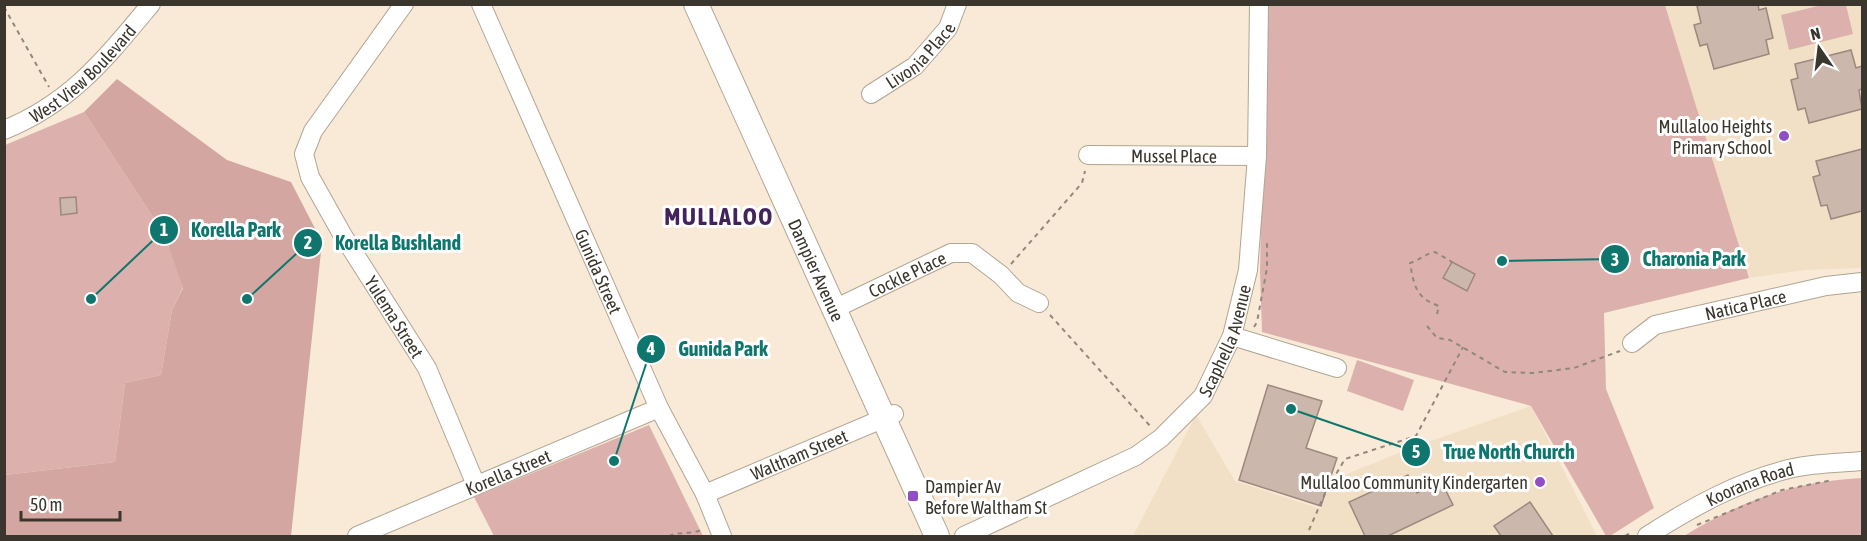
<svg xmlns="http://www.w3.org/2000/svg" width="1867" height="541" font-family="'Asap Condensed',sans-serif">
<rect width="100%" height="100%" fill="#f8ead7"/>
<g fill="#f1e0c6">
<polygon points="1665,5 1862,5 1862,268 1805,270 1749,278"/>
<polygon points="1531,406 1597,536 1133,536 1196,415 1235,481 1321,509 1332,480 1411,448"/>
</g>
<g fill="#dcb1ad">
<polygon points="1265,5 1665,5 1749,278 1604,313 1606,389 1654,508 1610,536 1606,536 1531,406 1262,332 1260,272"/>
<polygon points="1822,5 1846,5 1853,34 1789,50 1781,15"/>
<polygon points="84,112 164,234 183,287 172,310 161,375 125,383 115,462 5,475 5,145"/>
<polygon points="1357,360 1414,380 1403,411 1347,391"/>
<polygon points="649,425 703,536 494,536 474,497"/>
<path d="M1862,478V536H1684C1740,501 1796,481 1862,478Z"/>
</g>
<polygon fill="#d4a6a1" points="117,79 227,160 291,182 322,242 291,536 5,536 5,475 115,462 125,383 161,375 172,310 183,288 164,234 84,112"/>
<g fill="#cbb7ab" stroke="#9c887d" stroke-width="1.5">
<polygon points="1703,4 1758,4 1759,10 1766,8 1773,38 1766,40 1769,54 1714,69 1707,44 1700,46 1694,25 1701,23 1697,6"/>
<polygon points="1851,50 1856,68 1862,66 1862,89 1859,90 1862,109 1809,123 1805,108 1798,110 1791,80 1798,78 1795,64"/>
<polygon points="1862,149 1862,211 1831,219 1827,205 1821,206 1813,177 1820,175 1816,161"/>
<polygon points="76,197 77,213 61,215 60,198"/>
<polygon points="1452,262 1475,274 1467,291 1443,278"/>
<polygon points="1268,385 1322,401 1306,448 1337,458 1321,506 1239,480"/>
<polygon points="1408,475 1417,493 1441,481 1453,505 1388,536 1365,536 1349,502"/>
<polygon points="1530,502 1553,536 1501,536 1494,526"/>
</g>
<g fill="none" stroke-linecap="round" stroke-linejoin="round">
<defs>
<g id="minor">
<path id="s1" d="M404,4L313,131L304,154L310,177L342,234L427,368L476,485"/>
<path id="s2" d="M481,4L659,408L705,494L722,536"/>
<path id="s3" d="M871,94L915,66L948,28L957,4"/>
<path id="s4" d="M4,130C71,103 106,58 151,4"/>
<path id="s5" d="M1088,155L1257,156"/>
<path id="s6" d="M834,309L951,253H972L1001,275L1018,293L1039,303"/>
<polyline points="1232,336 1337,368"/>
<path id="s7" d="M1632,343L1655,325L1826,286L1862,282"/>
<path id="s8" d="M705,494L894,414"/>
<path id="s9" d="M357,536L659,408"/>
<path id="s10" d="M964,536L1136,456L1161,438L1203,396L1232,336L1248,270L1257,156L1259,4"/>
<path id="s11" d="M1647,536C1692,507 1741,480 1793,468C1815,463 1840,463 1862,461"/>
</g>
<g id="major">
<path id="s12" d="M696,4L937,536"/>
</g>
</defs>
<use href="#minor" stroke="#b1a593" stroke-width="20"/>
<use href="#major" stroke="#b1a593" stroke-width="26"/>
<g stroke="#91887b" stroke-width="2" stroke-dasharray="4.5 4.5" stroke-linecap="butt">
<polyline points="4,7 49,87"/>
<polyline points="1011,264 1082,183 1085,171"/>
<path d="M1437,314L1439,306C1416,298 1414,286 1410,263C1420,260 1425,254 1435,252L1452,262"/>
<polyline points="1050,315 1151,427"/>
<polyline points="1427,326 1437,338 1450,340 1505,372 1533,373 1574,368 1620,351"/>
<polyline points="1254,327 1257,322 1267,268 1267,241"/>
<polyline points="1697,525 1782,490 1833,480"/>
<polyline points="1309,530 1326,491 1345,459 1416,436 1463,347"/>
<path d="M669,536C680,531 692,535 703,529"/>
<polyline points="1625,536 1633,532"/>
</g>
<use href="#minor" stroke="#fff" stroke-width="18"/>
<use href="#major" stroke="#fff" stroke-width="24"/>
</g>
<g fill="#904ec4" stroke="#fff" stroke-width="2">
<circle cx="1784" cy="136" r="6"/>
<circle cx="1540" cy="482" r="6"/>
<rect x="907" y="490" width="12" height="12" rx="3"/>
</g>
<g text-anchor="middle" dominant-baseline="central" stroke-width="6" stroke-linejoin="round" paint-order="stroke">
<g font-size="18" fill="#3a352d" stroke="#fff">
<text stroke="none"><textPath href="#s3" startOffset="63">Livonia Place</textPath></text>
<text stroke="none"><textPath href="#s4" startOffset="98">West View Boulevard</textPath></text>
<text stroke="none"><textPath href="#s5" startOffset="86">Mussel Place</textPath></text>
<text stroke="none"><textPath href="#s12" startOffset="292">Dampier Avenue</textPath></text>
<text stroke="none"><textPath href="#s2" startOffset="292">Gunida Street</textPath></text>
<text stroke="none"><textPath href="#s6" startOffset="81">Cockle Place</textPath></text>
<text stroke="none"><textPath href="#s7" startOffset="122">Natica Place</textPath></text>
<text stroke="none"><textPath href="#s1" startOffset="368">Yulema Street</textPath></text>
<text stroke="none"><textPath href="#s10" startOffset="340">Scaphella Avenue</textPath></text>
<text stroke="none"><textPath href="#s8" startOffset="102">Waltham Street</textPath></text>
<text stroke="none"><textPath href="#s9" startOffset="164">Korella Street</textPath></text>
<text stroke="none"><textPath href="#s11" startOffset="116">Koorana Road</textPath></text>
</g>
<g font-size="18" fill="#3a352d" stroke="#fff" text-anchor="end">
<text x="1772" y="126">Mullaloo Heights<tspan x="1772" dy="21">Primary School</tspan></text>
<text x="1528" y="482">Mullaloo Community Kindergarten</text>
<text x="925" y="486" text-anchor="start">Dampier Av<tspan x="925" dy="21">Before Waltham St</tspan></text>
</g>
<g font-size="24" font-weight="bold" letter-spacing="1.5" fill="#42235c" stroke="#fff">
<text x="719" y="216">MULLALOO</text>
</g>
</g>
<path fill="none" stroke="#0f766e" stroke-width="2" d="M91 299L164 230M247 299L308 243M1502 261L1615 259M614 461L651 349M1291 409L1416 452"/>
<g fill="#0f766e" stroke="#fff" stroke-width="2">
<circle cx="91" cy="299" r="6"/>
<circle cx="247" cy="299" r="6"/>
<circle cx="1502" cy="261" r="6"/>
<circle cx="614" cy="461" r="6"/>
<circle cx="1291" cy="409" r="6"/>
<circle cx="164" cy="230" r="15"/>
<circle cx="308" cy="243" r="15"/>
<circle cx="1615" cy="259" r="15"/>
<circle cx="651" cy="349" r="15"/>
<circle cx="1416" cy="452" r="15"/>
</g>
<g font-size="18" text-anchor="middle" font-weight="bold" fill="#fff">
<text x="164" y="236">1</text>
<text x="308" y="249">2</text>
<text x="1615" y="266">3</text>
<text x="651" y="355">4</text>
<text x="1416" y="458">5</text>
</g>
<g font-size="20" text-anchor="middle" font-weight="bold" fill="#0f766e" stroke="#fff" stroke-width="6" stroke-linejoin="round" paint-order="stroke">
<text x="236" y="237">Korella Park</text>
<text x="398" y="250">Korella Bushland</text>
<text x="1694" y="266">Charonia Park</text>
<text x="723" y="356">Gunida Park</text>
<text x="1509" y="459">True North Church</text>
</g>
<rect width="1867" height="541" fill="none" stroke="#3a352d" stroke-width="12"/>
<g transform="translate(1819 48) rotate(346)" stroke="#ffffff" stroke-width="4.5" paint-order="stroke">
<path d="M0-4.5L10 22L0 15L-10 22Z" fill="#3a352d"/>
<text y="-9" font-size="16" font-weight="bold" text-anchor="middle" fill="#3a352d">N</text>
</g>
<path d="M21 511v9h99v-9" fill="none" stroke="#3a352d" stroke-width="3"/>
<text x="30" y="511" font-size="18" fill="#3a352d" stroke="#ffffff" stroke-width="4.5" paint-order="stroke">50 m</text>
</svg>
